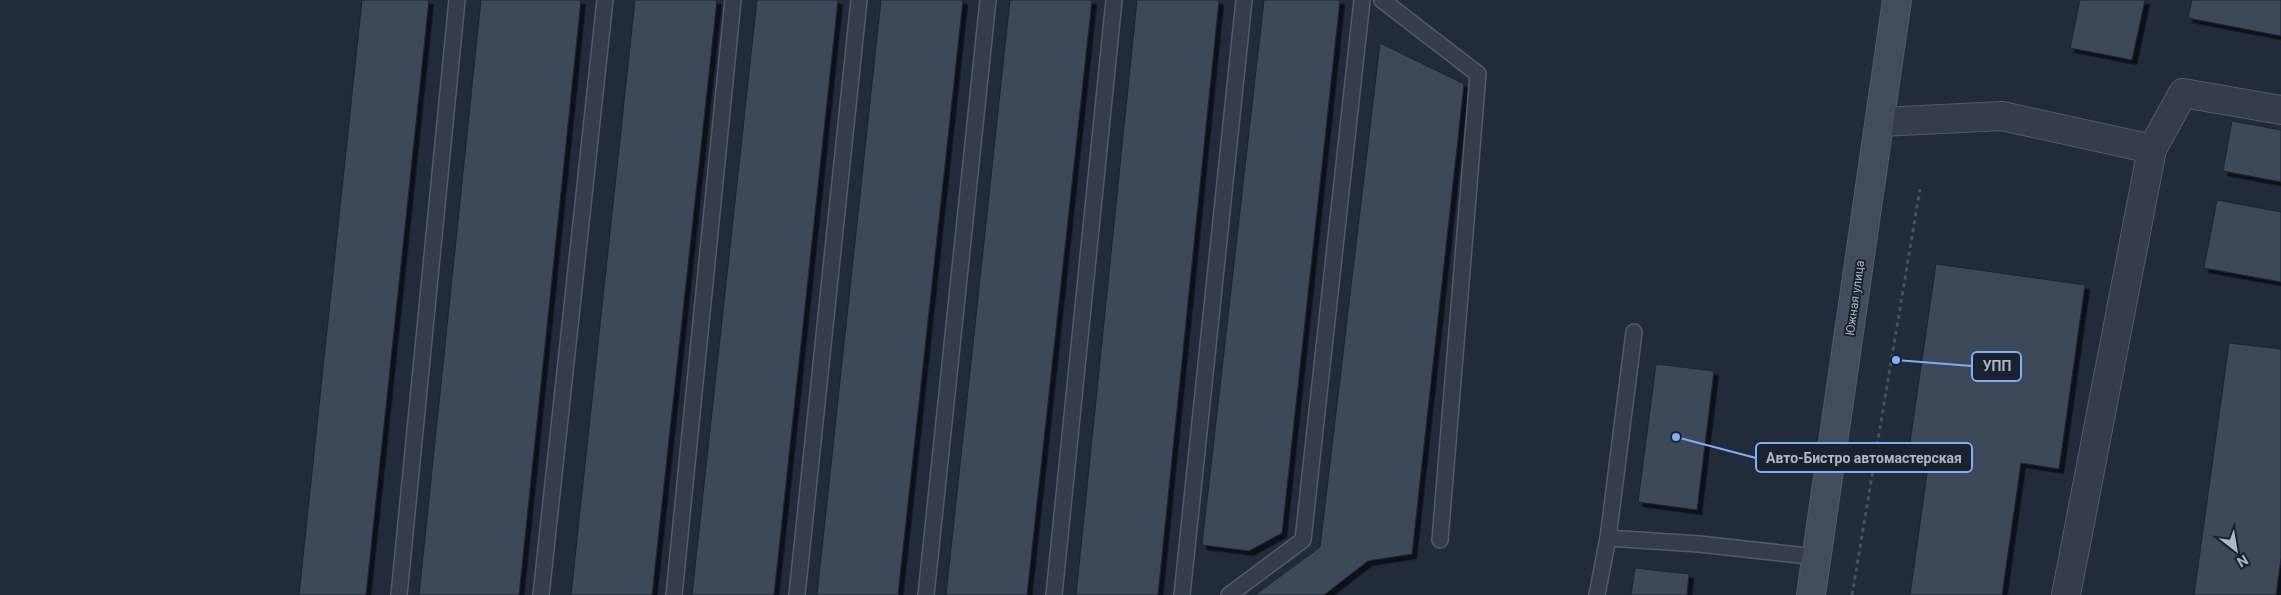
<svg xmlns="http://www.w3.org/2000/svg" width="2281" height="595" font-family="Roboto,sans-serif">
<defs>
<filter id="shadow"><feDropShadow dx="4.5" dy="4.5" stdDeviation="0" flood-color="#0009"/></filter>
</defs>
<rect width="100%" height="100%" fill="#212b3a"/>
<g fill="#3d4959" stroke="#1c2431" filter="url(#shadow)">
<polygon points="362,0 429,0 366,595 299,595"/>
<polygon points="481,0 581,0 519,595 419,595"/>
<polygon points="635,0 717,0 652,595 571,595"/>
<polygon points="757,0 838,0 774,595 692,595"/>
<polygon points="881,0 963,0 898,595 817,595"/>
<polygon points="1010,0 1092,0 1027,595 946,595"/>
<polygon points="1137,0 1219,0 1158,595 1076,595"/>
<polygon points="1264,0 1340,0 1282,533 1249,551 1202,545"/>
<polygon points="2080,0 2145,0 2132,60 2070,48"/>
<polygon points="2192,0 2281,0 2281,36 2188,18"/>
<polygon points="1380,43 1464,84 1412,554 1368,561 1324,595 1255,595 1320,547"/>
<polygon points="2232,121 2281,130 2281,182 2223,171"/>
<polygon points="2217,200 2281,212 2281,282 2204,268"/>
<polygon points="1936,264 2085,285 2059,469 2021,463 2002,595 1910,595 1931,445 1910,442"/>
<polygon points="2229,343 2281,349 2281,558 2276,595 2194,595"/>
<polygon points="1656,364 1714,371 1697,510 1638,502"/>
<polygon points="1635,568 1689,574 1687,595 1631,595"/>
</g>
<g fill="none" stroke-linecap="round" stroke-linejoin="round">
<defs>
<g id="service">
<polyline points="1382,0 1478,74 1440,540"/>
<polyline points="1608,538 1634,332"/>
<polyline points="399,595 457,0"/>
<polyline points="541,595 605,0"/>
<polyline points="674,595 733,0"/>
<polyline points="797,595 859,0"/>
<polyline points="926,595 988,0"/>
<polyline points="1054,595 1114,0"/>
<polyline points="1182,595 1244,0"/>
<polyline points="1229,595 1303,540 1362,0"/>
<polyline points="1597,595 1608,538 1699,544 1817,557"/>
</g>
<g id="minor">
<polyline points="1881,122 2002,116 2152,149 2183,93 2281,110"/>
<polyline points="2066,595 2152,149"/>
</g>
<polyline id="secondary" points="1811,595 1897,0"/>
</defs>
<use href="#service" stroke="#525b68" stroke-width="18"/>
<use href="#minor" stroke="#525b68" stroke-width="30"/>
<use href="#secondary" stroke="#525b68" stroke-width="30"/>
<polyline stroke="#415558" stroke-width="3" stroke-dasharray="4 4" stroke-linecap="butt" points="1852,595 1920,189"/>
<use href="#service" stroke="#353d4a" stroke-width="15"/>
<use href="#minor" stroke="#353d4a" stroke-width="28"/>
<use href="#secondary" stroke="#434c5d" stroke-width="28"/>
</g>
<g text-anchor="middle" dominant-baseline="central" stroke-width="4" stroke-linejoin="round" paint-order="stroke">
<g font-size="12" fill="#afb8c6" stroke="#1a222f">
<text transform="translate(1855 298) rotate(-82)">Южная улица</text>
</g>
</g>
<path fill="none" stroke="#81aefa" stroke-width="2" d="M1896 360L1972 366M1676 437L1756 458"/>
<g fill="#81aefa" stroke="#1a222f" stroke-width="2">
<circle cx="1896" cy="360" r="5"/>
<circle cx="1676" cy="437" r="5"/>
</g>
<g fill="#1a222f" stroke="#81aefa" stroke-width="2">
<rect x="1972" y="352" width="49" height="29" rx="5"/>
<rect x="1756" y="443" width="216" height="29" rx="5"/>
</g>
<g font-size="14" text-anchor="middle" font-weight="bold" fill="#afb8c6">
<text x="1997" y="371">УПП</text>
<text x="1864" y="463">Авто-Бистро автомастерская</text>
</g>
<g transform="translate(2236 550) rotate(149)" stroke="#1a222f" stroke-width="4" paint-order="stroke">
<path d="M0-4L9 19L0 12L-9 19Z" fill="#afb8c6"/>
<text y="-8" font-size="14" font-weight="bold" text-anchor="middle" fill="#afb8c6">N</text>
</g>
</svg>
